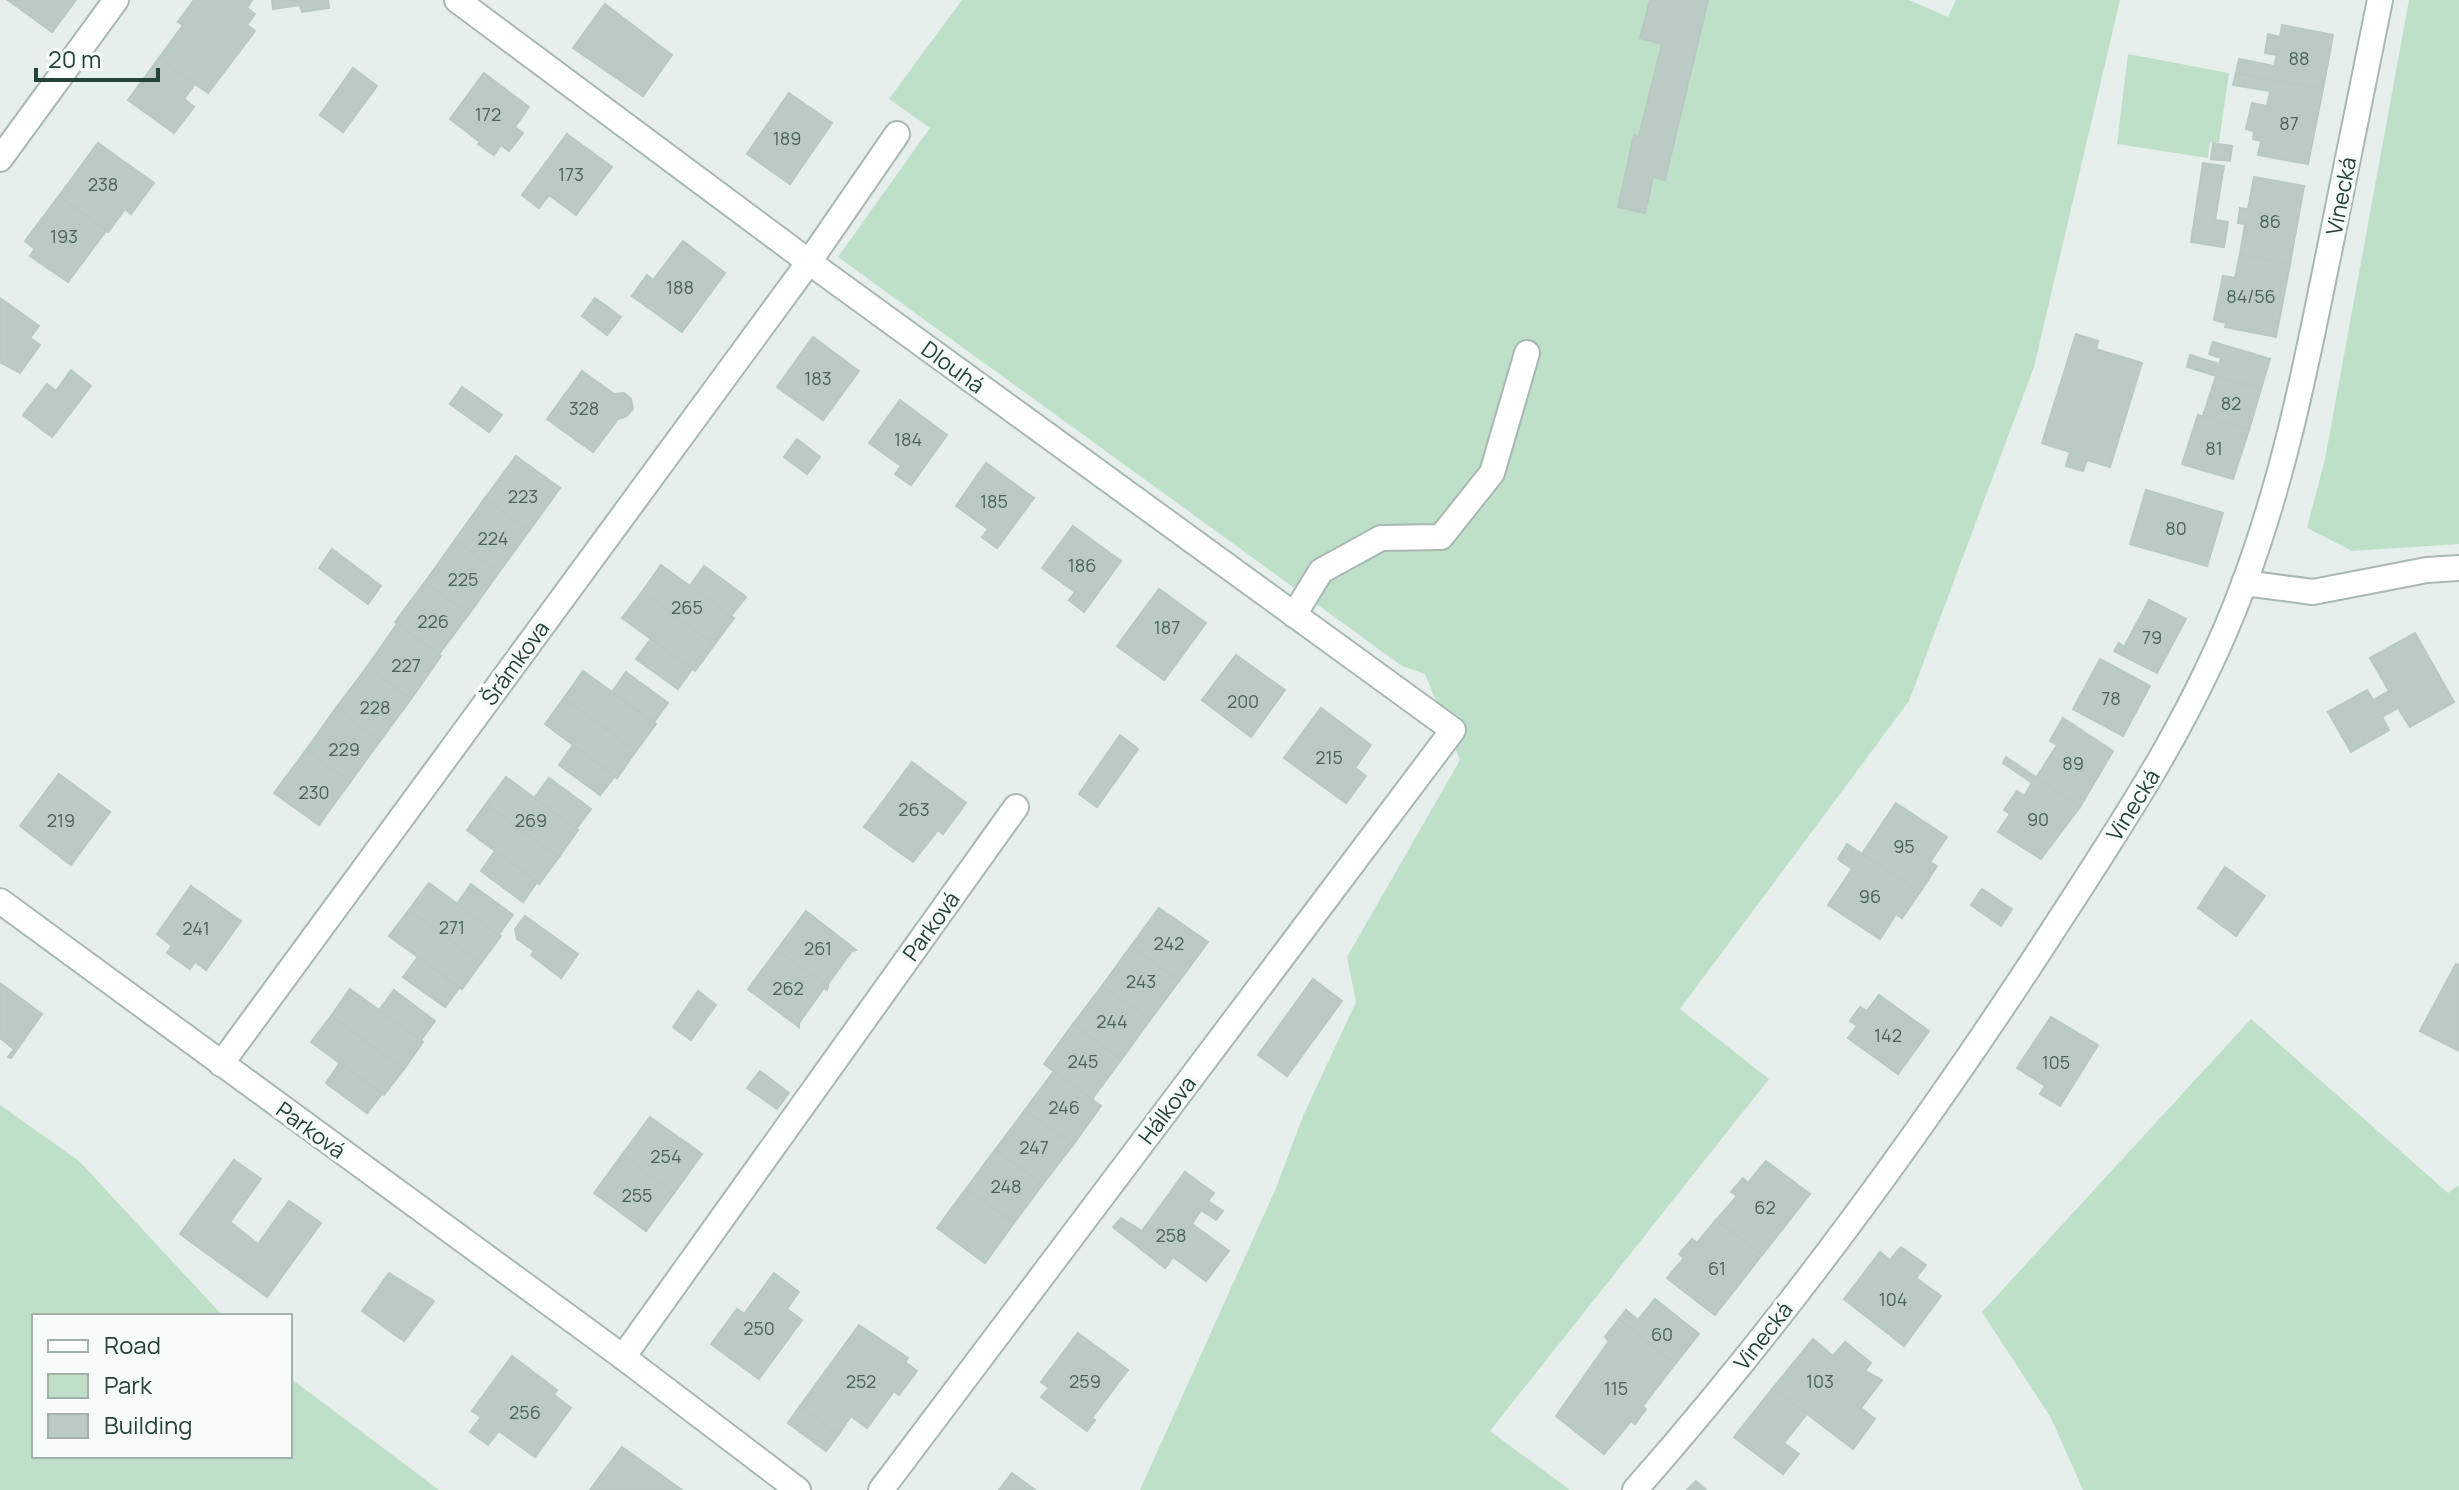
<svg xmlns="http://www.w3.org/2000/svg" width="2459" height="1490" font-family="Manrope,sans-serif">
<rect width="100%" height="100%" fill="#e6efeb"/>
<g fill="#bfe0c8">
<polygon points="962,0 1909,0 1948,17 1956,0 2120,0 2034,367 1909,701 1680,1009 1769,1079 1490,1431 1570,1490 1140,1490 1276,1188 1303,1116 1356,1002 1347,957 1460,760 1425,674 1402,666 838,257 930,128 889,99"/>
<polygon points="2409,0 2459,0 2459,544 2352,551 2307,528 2325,459"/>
<polygon points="2128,54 2229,73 2219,142 2210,142 2208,158 2117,144"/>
<polygon points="2251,1019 2448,1193 2459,1185 2459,1490 2083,1490 2051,1418 1982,1312"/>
<polygon points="0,1105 79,1161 223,1316 34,1316 34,1456 290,1456 290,1378 439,1490 0,1490"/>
</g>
<g fill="#bbcac4" stroke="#b8c9c2" stroke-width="2">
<polygon points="8,0 76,0 52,32"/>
<polygon points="194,0 252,0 247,8 255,14 247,25 255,31 208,93 159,58 183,25 178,22"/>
<polygon points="272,0 328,0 329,8 302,12 300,5 273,9"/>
<polygon points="1650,0 1708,0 1665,180 1653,177 1645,213 1618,207 1634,135 1639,136 1662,44 1640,38"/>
<polygon points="605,4 672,55 643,96 573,48"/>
<polygon points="2282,25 2333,35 2323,89 2236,73 2239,59 2274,66 2277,55 2265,53 2268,34 2280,37"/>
<polygon points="159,58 195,84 184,99 194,107 174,133 128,100"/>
<polygon points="353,68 377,86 343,132 320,115"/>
<polygon points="484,73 529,107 515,127 523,133 509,151 501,145 494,155 478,144 480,142 450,119"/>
<polygon points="2236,73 2323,89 2308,164 2258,155 2261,141 2253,139 2254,131 2246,129 2252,103 2267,106 2270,91 2233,85"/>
<polygon points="789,93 832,123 790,184 747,154"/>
<polygon points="567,134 612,167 576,215 549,195 539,208 522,195"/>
<polygon points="98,143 154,183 131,214 125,209 108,232 59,196"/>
<polygon points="2213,143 2232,146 2230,161 2211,159"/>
<polygon points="2203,163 2224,166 2215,220 2228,222 2224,247 2191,242"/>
<polygon points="2254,177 2304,186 2290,264 2240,254 2245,224 2238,223 2240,208 2248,209"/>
<polygon points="59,196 106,231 68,282 30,256 35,249 25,241"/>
<polygon points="683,241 725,273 682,332 632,296 647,275 653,280"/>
<polygon points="2240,254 2290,264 2276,337 2225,327 2226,323 2214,320 2223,276 2235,278"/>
<polygon points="0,298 39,326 30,338 40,345 20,373 0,362"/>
<polygon points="595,298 621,317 607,335 582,316"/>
<polygon points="2076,334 2098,341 2096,349 2142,363 2110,467 2087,460 2083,471 2066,466 2070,452 2042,443"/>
<polygon points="813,337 859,371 823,420 777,387"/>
<polygon points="2213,342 2270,359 2261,389 2187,367 2190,355 2219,364 2221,358 2209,354"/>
<polygon points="71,370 91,386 52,437 23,415 47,384 56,391"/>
<polygon points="582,371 614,394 624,393 631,399 633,409 627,416 618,419 593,452 547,419"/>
<polygon points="2216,376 2261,389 2249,430 2203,416"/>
<polygon points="462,387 502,415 489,432 450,404"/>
<polygon points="900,400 947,435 911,485 895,474 901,466 869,443"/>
<polygon points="2198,415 2249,430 2233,479 2182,464"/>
<polygon points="797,439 820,457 807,474 784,457"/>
<polygon points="516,456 560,488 529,531 485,498"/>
<polygon points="986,463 1034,498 997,548 982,537 988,529 956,506"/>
<polygon points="2146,490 2223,513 2207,566 2130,544"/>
<polygon points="485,498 529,531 499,572 455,540"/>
<polygon points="1073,526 1121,561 1084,612 1069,600 1075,592 1042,568"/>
<polygon points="455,540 499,572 469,614 425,582"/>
<polygon points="332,549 381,586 368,604 319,568"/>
<polygon points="661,565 734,618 714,645 642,592"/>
<polygon points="704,566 746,597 731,616 690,586"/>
<polygon points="425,582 469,614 439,654 395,622"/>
<polygon points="1159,589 1206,623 1164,680 1117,646"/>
<polygon points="642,592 714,645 695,671 622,618"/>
<polygon points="2149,600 2186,619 2157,673 2114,651 2119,643 2124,647"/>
<polygon points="397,624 441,656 411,699 367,667"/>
<polygon points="2415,633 2454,702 2410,727 2398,708 2382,717 2389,730 2351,752 2328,712 2367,690 2373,700 2389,691 2370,658"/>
<polygon points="651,639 692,669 678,689 636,659"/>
<polygon points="1236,655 1285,690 1251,737 1202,700"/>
<polygon points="2100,659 2150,686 2123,736 2073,709"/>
<polygon points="367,667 411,699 380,741 336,708"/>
<polygon points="583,671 656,724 636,751 564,698"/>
<polygon points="626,672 668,703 654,722 612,692"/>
<polygon points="564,698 636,751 617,778 545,724"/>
<polygon points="336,708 380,741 350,782 306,750"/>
<polygon points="1321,708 1371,745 1355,768 1366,776 1346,803 1284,758"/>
<polygon points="2063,718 2113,751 2080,807 2036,778 2057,745 2050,741"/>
<polygon points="1120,735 1138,749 1097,807 1079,794"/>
<polygon points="573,745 615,776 600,795 559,765"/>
<polygon points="306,750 350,782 319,825 274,793"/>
<polygon points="2006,757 2080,807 2041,859 1998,832 2010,814 2004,810 2017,791 2024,796 2032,783 2003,763"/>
<polygon points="912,762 966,803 943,834 938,830 913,862 864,827"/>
<polygon points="59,774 110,812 71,865 20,826"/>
<polygon points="506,777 578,830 559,857 486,804"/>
<polygon points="549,778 591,809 576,829 534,798"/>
<polygon points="1896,803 1947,837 1930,862 1937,866 1920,892 1862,854"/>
<polygon points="486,804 559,857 539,884 467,830"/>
<polygon points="1847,844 1920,892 1902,918 1896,914 1880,939 1828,905 1852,869 1838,859"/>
<polygon points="495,851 537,882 523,902 481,871"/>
<polygon points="2225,867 2265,896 2236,936 2198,908"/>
<polygon points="429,883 501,936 481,963 409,910"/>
<polygon points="471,884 513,915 498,935 457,904"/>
<polygon points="191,886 241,921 206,970 195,962 190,969 167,953 172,946 157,934"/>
<polygon points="1982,889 2012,909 2001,926 1971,905"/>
<polygon points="1159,908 1208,942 1179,981 1131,946"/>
<polygon points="409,910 481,963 462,989 389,936"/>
<polygon points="806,911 856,950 852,951 828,984 828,987 777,950"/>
<polygon points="525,916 578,954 561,978 531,955 534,951 517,939 515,929"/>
<polygon points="1131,946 1179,981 1150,1020 1102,986"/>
<polygon points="777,950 828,987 827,990 824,988 799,1023 799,1027 748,989"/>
<polygon points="418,957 459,988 445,1007 403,977"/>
<polygon points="2456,964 2459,965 2459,1051 2420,1031"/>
<polygon points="1313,979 1342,1001 1287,1076 1258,1055"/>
<polygon points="0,983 42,1014 11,1058 8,1057 14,1049 0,1038"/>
<polygon points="1102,986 1150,1020 1121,1060 1073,1024"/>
<polygon points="350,989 423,1042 404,1069 331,1016"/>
<polygon points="394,990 435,1021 421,1040 379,1010"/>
<polygon points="698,991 716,1005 691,1040 673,1027"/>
<polygon points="1879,995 1929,1031 1898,1074 1848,1038 1857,1026 1850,1021 1860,1007 1867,1011"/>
<polygon points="331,1016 404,1069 384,1095 311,1042"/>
<polygon points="2051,1017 2098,1045 2060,1106 2040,1094 2045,1086 2017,1068"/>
<polygon points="1073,1024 1121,1060 1092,1099 1044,1064"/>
<polygon points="340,1063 382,1094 367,1113 326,1083"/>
<polygon points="760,1071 789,1093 777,1109 747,1088"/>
<polygon points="1054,1071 1101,1106 1073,1145 1025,1110"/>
<polygon points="1025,1110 1073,1145 1043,1184 995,1150"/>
<polygon points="650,1117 702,1154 674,1193 622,1155"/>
<polygon points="995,1150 1043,1184 1014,1223 966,1189"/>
<polygon points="622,1155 674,1193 646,1231 594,1193"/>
<polygon points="234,1160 261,1179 230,1222 258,1244 289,1201 321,1223 267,1297 180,1234"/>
<polygon points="1766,1161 1810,1194 1762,1255 1716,1220 1737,1196 1731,1192 1743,1178 1748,1183"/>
<polygon points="1185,1172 1214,1193 1208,1201 1223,1211 1216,1220 1201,1210 1192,1224 1229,1251 1206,1281 1173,1257 1165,1268 1113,1227 1121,1218 1142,1231"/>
<polygon points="966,1189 1014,1223 985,1263 937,1228"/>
<polygon points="1716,1220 1762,1255 1715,1315 1667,1278 1684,1258 1679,1254 1692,1239 1697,1243"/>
<polygon points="1901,1247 1926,1265 1916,1278 1941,1296 1904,1346 1844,1299 1880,1252 1890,1260"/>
<polygon points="389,1273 434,1301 404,1341 362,1311"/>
<polygon points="774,1273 799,1292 787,1309 802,1320 759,1379 711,1344 737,1309 744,1314"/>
<polygon points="1655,1299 1699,1334 1675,1364 1619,1319 1626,1310 1638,1320"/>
<polygon points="1619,1319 1675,1364 1643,1406 1646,1409 1635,1424 1631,1421 1604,1454 1556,1416 1609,1341 1605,1337"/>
<polygon points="859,1325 908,1358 905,1362 917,1371 899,1395 894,1391 867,1428 851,1416 838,1435 800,1406"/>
<polygon points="1078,1333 1128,1370 1092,1418 1095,1420 1087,1431 1041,1397 1049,1388 1041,1382"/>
<polygon points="1813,1339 1833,1356 1845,1342 1871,1363 1865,1371 1882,1380 1861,1408 1875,1419 1853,1449 1773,1388"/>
<polygon points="512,1356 557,1390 554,1395 571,1408 535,1457 499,1431 488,1445 470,1432 481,1417 472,1411"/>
<polygon points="1773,1388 1807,1414 1784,1443 1799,1454 1783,1474 1734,1437"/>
<polygon points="800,1406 838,1435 826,1451 788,1423"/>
<polygon points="622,1447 682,1490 590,1490"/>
<polygon points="1012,1473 1035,1490 999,1490"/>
<polygon points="1696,1481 1706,1490 1687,1490"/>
</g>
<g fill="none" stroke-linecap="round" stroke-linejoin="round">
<defs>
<g id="minor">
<polyline points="457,0 809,262 1453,730 881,1490"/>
<polyline points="0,159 116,0"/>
<polyline points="2244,583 2313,592 2427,570 2459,568"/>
<polyline points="1294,615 1321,571 1381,538 1441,537 1492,473 1527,353"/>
<polyline points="0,901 623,1357 798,1490"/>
<polyline points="221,1064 809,262 897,134"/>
<polyline points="623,1357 1016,807"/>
<path d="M1635,1490C1787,1317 1923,1130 2048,938C2123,822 2193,719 2242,589C2282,484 2304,376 2326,267C2344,178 2362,89 2380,0"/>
</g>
</defs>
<use href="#minor" stroke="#a8b8b2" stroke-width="28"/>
<use href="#minor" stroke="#fff" stroke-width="24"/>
</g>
<g text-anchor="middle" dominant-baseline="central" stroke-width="7" stroke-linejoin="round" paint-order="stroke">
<g font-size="18" fill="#4a645c">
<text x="2299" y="58">88</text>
<text x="488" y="114">172</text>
<text x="2289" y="123">87</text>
<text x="787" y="138">189</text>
<text x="571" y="174">173</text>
<text x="103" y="184">238</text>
<text x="2270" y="221">86</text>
<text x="64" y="236">193</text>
<text x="680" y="287">188</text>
<text x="2251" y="296">84/56</text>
<text x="818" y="378">183</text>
<text x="2231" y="403">82</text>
<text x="584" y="408">328</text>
<text x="908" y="439">184</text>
<text x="2214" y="448">81</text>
<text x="523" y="496">223</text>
<text x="994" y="501">185</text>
<text x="2176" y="528">80</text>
<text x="493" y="538">224</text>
<text x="1082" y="565">186</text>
<text x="463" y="579">225</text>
<text x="687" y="607">265</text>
<text x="433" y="621">226</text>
<text x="1167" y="627">187</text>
<text x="2152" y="637">79</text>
<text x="406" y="665">227</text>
<text x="2111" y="698">78</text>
<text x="1243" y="701">200</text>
<text x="375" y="707">228</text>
<text x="344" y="749">229</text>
<text x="1329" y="757">215</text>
<text x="2073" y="763">89</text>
<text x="314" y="792">230</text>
<text x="914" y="809">263</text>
<text x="2038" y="819">90</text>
<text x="61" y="820">219</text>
<text x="531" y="820">269</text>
<text x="1904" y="846">95</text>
<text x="1870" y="896">96</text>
<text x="452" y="927">271</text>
<text x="196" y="928">241</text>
<text x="1169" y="943">242</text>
<text x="818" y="948">261</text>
<text x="1141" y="981">243</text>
<text x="788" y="988">262</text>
<text x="1112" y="1021">244</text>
<text x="1888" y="1035">142</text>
<text x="1083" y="1061">245</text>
<text x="2056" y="1062">105</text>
<text x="1064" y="1107">246</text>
<text x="1034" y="1147">247</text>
<text x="666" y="1156">254</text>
<text x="1006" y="1186">248</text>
<text x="637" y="1195">255</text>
<text x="1765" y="1207">62</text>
<text x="1171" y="1235">258</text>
<text x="1717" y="1268">61</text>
<text x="1893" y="1299">104</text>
<text x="759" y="1328">250</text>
<text x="1662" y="1334">60</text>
<text x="861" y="1381">252</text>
<text x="1085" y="1381">259</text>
<text x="1820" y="1381">103</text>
<text x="1616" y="1388">115</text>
<text x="525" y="1412">256</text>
</g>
<g font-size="22" fill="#24423a" stroke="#f7fbf9">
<text transform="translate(2341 196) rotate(-79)">Vinecká</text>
<text transform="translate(953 367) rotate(36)">Dlouhá</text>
<text transform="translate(515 663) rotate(-54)">Šrámkova</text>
<text transform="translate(2133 805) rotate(-58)">Vinecká</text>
<text transform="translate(931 926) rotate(-54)">Parková</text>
<text transform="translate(1167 1110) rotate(-53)">Hálkova</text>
<text transform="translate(311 1130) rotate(36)">Parková</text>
<text transform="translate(1763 1336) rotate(-52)">Vinecká</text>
</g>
</g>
<rect x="32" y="1314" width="260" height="144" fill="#f7fbf9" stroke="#a3b1ad" stroke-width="2"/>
<rect x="48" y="1340" width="40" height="12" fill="#ffffff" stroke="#a3b1ad" stroke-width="2"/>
<text x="104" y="1354" font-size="24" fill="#24423a">Road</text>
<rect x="48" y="1374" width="40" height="24" fill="#bfe0c8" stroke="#a3b1ad" stroke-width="2"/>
<text x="104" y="1394" font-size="24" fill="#24423a">Park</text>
<rect x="48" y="1414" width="40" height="24" fill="#bbcac4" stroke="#a3b1ad" stroke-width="2"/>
<text x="104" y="1434" font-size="24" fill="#24423a">Building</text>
<path d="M36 68v12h122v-12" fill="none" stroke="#24423a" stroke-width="4"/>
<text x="48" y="68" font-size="24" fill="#24423a" stroke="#f7fbf9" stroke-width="6" paint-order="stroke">20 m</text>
</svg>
